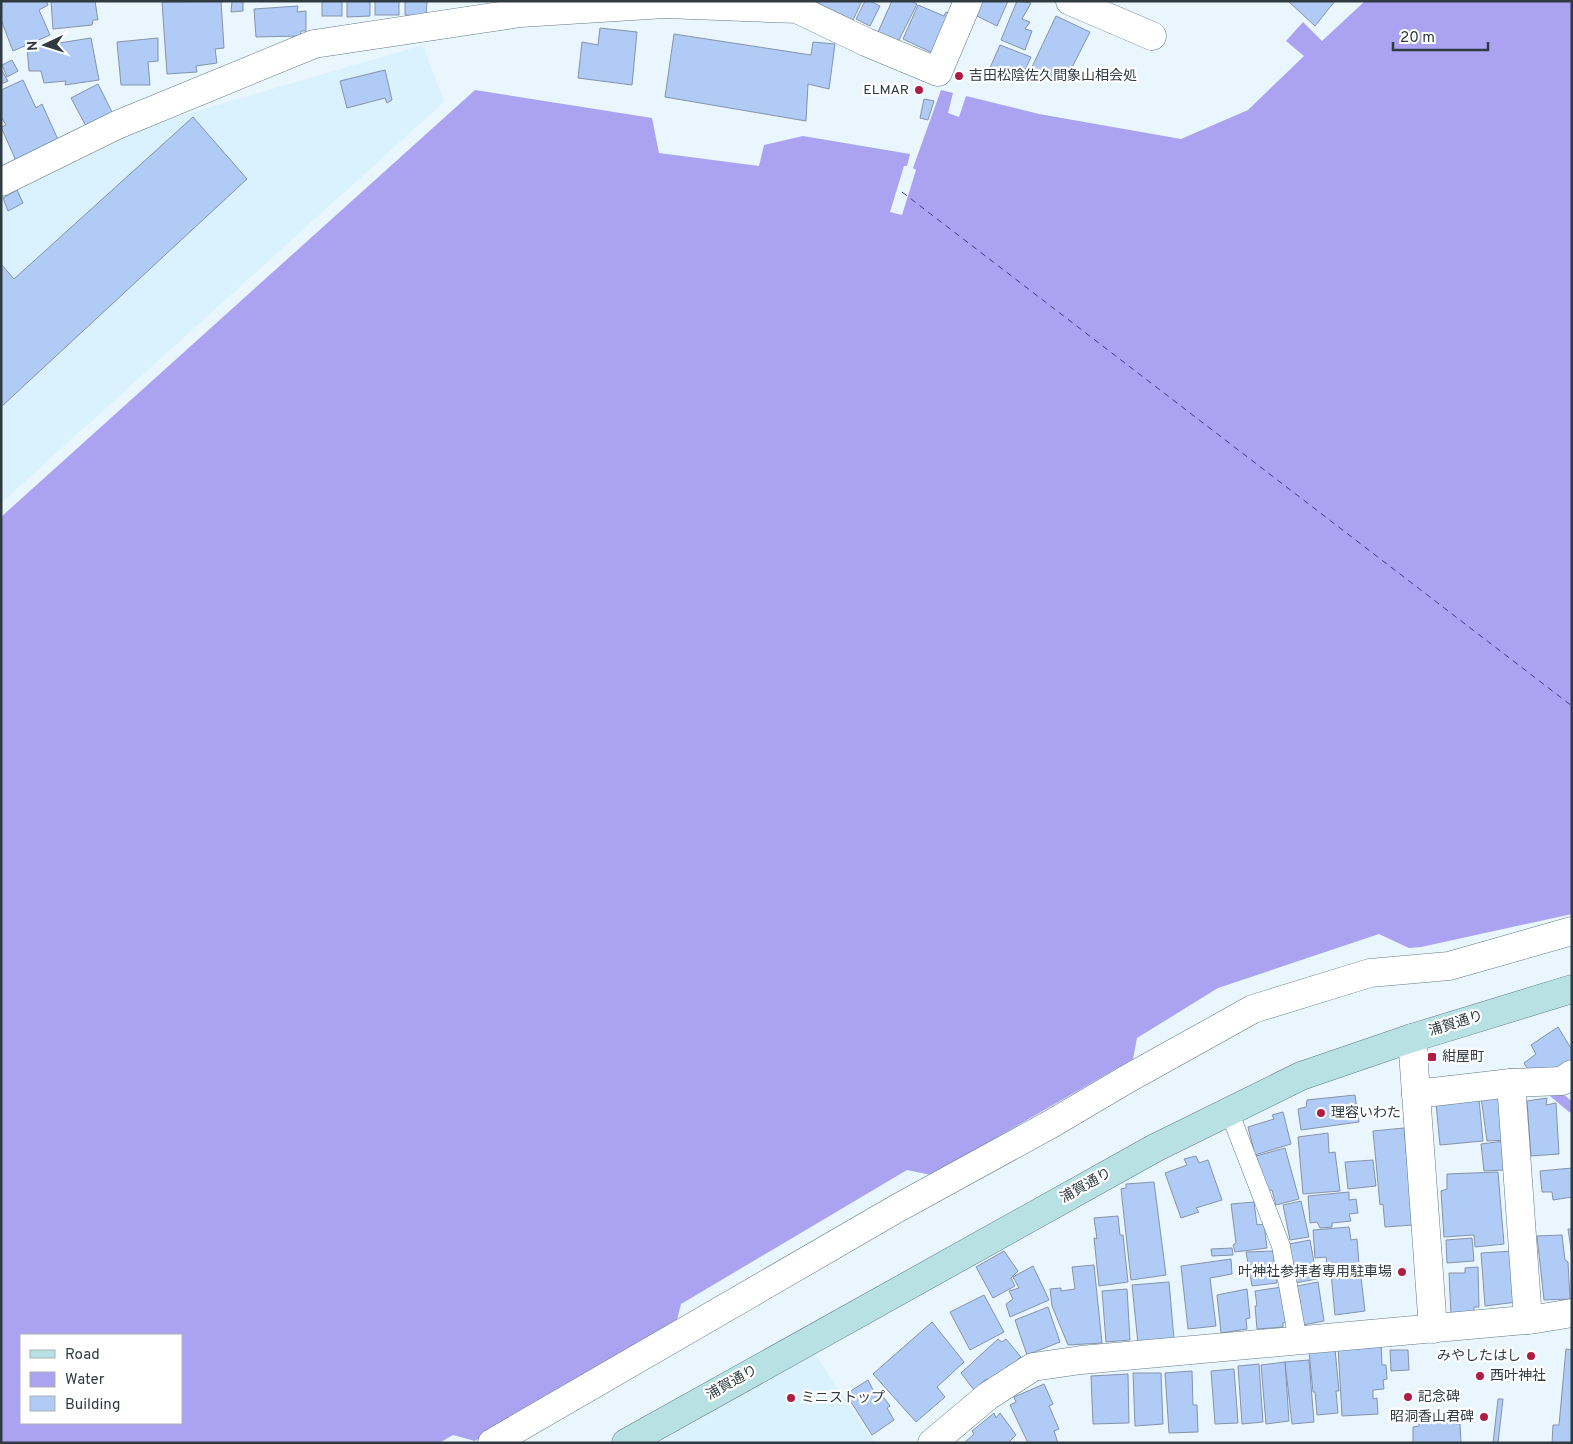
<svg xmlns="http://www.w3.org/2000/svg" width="1573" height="1444" font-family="Overpass,'Noto Sans JP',sans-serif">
<rect width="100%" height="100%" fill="#eaf6fd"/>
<g fill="#daf1fe">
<polygon points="423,45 444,102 1,503 1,190 104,138"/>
<polygon points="815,1354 875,1443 659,1443"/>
</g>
<path fill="#aba3f1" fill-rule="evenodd" d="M1365,1H1572V914L1421,947L1409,948L1379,934L1218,988L1137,1038L1133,1059L931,1175L907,1170L681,1304L676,1324L475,1441L453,1435L439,1443H1V517L475,90L652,118L659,153L759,166L764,145L803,136L910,154L907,166H904L890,212L902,215L916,170L913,168L941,90L953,93L948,113L959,117L966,96L1039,114L1181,139L1248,110L1304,56L1286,41L1303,22L1322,41ZM21,1335H181V1423H21Z"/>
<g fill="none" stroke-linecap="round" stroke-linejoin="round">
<polyline stroke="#aba3f1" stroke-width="10" points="1554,1093 1572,1108"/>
<polyline stroke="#49368f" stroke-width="1" stroke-dasharray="6 5" stroke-linecap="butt" points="902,192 1572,706"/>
</g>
<g fill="#b0cbf5" stroke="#8593ab">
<polygon points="1,1 46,1 48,5 39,10 50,35 13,51 1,20"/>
<polygon points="51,1 95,1 98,20 93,20 92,25 53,29"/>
<polygon points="221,1 224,48 215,49 217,63 196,66 197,72 167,74 162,2"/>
<polygon points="232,1 243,1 243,11 231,12"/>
<rect x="322" y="1" width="20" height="15"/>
<polygon points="347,1 370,1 370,16 347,17"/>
<rect x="375" y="1" width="24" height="14"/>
<polygon points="405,1 427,1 426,16 405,15"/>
<polygon points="813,1 862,1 853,20"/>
<polygon points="865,1 870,1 880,6 870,26 856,19"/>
<polygon points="892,1 911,1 917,4 898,42 878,32"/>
<polygon points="982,1 1008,1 997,26 975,15"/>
<polygon points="1017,1 1031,3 1022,19 1030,22 1025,29 1032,31 1025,50 1001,40"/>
<polygon points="1288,1 1335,1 1315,26"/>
<polygon points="918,5 944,16 946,12 954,14 935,54 903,39"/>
<polygon points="298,6 297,12 306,11 306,31 301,31 300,36 256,37 254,9"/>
<polygon points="1056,16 1090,32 1064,83 1032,67"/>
<polygon points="600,28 637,32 632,85 578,78 582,42 598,45"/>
<polygon points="674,34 811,55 813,42 835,44 829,89 808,84 806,121 665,97"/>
<polygon points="91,38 99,80 65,85 66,81 44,83 41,71 29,71 27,48"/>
<polygon points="158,38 158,61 148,62 150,85 121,85 117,42"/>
<polygon points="1000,45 1031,57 1021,79 1011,73 1009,79 989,70"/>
<polygon points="12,60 18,71 7,77 2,65"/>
<polygon points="1,69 8,81 1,84"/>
<polygon points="385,70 392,100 387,103 385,98 347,108 340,81"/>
<polygon points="23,80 36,108 42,104 60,144 17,163 1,127 6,125 1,117 1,90"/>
<polygon points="98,84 113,114 86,126 71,98"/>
<polygon points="924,99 934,101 928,120 920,118"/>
<polygon points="193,117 247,179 1,407 1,264 14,279"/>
<polygon points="17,190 23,203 8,211 3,198"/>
<polygon points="1558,1027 1572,1050 1572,1061 1551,1075 1544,1067 1532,1077 1524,1063 1536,1054 1531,1045"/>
<polygon points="1355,1095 1359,1122 1301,1130 1298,1109 1306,1107 1307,1100"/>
<polygon points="1502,1096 1506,1140 1487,1141 1481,1097"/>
<polygon points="1547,1098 1546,1105 1556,1103 1559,1154 1531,1156 1527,1101"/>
<polygon points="1479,1099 1483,1141 1440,1145 1436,1103"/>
<polygon points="1283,1112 1291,1144 1255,1155 1248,1127 1274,1119 1272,1115"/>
<polygon points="1404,1128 1413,1225 1385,1227 1383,1204 1380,1205 1373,1131"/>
<polygon points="1328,1133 1329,1153 1335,1152 1340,1191 1303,1194 1298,1137"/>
<polygon points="1504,1141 1505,1170 1484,1171 1481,1144"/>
<polygon points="1285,1148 1299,1199 1276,1205 1272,1190 1266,1191 1256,1156"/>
<polygon points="1196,1156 1199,1163 1208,1160 1222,1200 1196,1208 1199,1212 1181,1218 1165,1173 1187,1165 1184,1159"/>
<polygon points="1373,1160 1376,1186 1348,1189 1345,1162"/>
<polygon points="1572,1168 1572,1197 1553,1200 1552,1192 1542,1192 1540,1171"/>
<polygon points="1498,1172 1504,1244 1475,1247 1474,1235 1444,1237 1441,1191 1447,1189 1447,1174"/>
<polygon points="1154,1182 1166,1275 1131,1280 1121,1189 1126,1188 1126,1184"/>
<polygon points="1349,1192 1349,1200 1356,1199 1358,1213 1349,1214 1351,1221 1332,1223 1332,1227 1320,1228 1317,1222 1310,1223 1308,1196"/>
<polygon points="1301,1201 1309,1237 1290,1240 1283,1205"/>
<polygon points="1254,1202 1257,1225 1264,1224 1267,1248 1235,1252 1233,1245 1236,1243 1231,1204"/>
<polygon points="1118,1216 1120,1235 1123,1235 1128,1282 1099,1286 1094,1238 1097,1239 1094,1218"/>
<polygon points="1349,1227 1351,1240 1357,1239 1359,1264 1327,1266 1326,1257 1315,1258 1313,1230"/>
<polygon points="1568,1229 1572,1229 1572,1256"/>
<polygon points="1562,1235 1565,1260 1568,1262 1570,1299 1544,1300 1537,1236"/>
<polygon points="1472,1238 1474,1261 1447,1263 1446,1240"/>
<polygon points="1310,1240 1317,1279 1295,1283 1289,1244"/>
<polygon points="1232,1248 1233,1255 1212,1256 1211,1249"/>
<polygon points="1004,1251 1018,1271 1011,1278 1015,1286 993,1298 976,1267"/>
<polygon points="1273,1251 1277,1283 1252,1286 1246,1252"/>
<polygon points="1514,1251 1517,1302 1485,1306 1481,1253"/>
<polygon points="1231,1259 1232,1274 1210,1278 1216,1326 1188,1329 1181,1266"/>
<polygon points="1094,1265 1102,1343 1068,1345 1052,1306 1050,1289 1061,1288 1061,1291 1075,1289 1072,1267"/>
<polygon points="1033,1266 1049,1300 1010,1317 1006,1304 1013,1299 1009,1291 1019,1288 1013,1277"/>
<polygon points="1478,1267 1479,1307 1474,1307 1474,1313 1451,1316 1449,1273 1465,1273 1465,1268"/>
<polygon points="1360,1269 1365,1311 1335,1315 1331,1273"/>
<polygon points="1169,1282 1174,1339 1138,1344 1132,1285"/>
<polygon points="1318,1282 1324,1321 1303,1325 1297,1286"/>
<polygon points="1282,1287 1287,1322 1283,1323 1283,1327 1257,1329 1255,1306 1257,1306 1255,1291"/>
<polygon points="1127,1289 1130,1340 1106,1342 1102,1291"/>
<polygon points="1247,1289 1250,1318 1246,1319 1247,1329 1221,1333 1217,1295"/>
<polygon points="984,1295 1004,1332 970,1350 950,1312"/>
<polygon points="1048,1307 1060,1342 1027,1355 1015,1320"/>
<polygon points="932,1322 964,1362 937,1387 945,1397 916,1422 873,1374"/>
<polygon points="998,1339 1002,1342 1006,1339 1021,1357 988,1384 986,1379 974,1390 961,1373"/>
<polygon points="1381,1344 1382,1365 1386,1365 1387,1379 1383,1380 1384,1389 1373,1390 1373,1399 1377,1398 1378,1414 1342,1416 1338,1347"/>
<polygon points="1335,1349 1339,1391 1336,1391 1338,1413 1317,1415 1315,1392 1313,1392 1309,1352"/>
<polygon points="1566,1349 1572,1350 1572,1443 1552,1443 1553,1425 1559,1425"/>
<polygon points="1390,1350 1408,1350 1409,1370 1391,1371"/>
<polygon points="1309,1360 1314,1422 1292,1424 1285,1362"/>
<polygon points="1285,1362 1289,1421 1266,1424 1261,1365"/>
<polygon points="1259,1364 1263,1422 1242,1424 1238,1366"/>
<polygon points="1234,1369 1238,1423 1215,1424 1211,1371"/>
<polygon points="1192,1371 1193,1405 1197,1405 1198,1432 1169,1433 1165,1373"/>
<polygon points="1133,1373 1161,1373 1163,1424 1135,1426"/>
<polygon points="1128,1374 1129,1423 1093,1424 1091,1376"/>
<polygon points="868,1380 874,1392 878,1390 890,1406 887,1408 894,1420 872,1435 846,1394"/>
<polygon points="1044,1384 1053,1404 1049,1406 1059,1429 1054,1431 1058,1443 1028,1443 1010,1405 1016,1402 1014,1397"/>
<polygon points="1498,1399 1503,1399 1498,1443 1493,1443"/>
<polygon points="994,1413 996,1418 1000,1413 1016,1435 1008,1443 964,1443 974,1434 972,1431"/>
<polygon points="1455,1415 1456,1424 1460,1424 1461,1443 1413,1443 1413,1427 1419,1426 1419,1416"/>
</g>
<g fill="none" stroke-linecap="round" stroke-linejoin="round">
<defs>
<polyline id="lane" points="1229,1111 1281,1246 1298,1341"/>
<g id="street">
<polyline points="1070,1 1152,36"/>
<polyline points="1,182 117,125 314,44 520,13 665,4 797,9 866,42 938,72 968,1"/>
<polyline points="1412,1038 1433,1329"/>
<polyline points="1511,1083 1528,1320"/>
<polyline points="1416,1094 1511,1083 1562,1081 1572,1074"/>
<polyline points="492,1443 896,1209 1051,1124 1129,1078 1253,1009 1370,973 1449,966 1572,931"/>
<polyline points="932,1443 988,1396 1033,1367 1081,1360 1536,1319 1572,1313"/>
</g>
<polyline id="secondary" points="626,1443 1155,1148 1301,1076 1412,1038 1572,989"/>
</defs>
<use href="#lane" stroke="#5f7a89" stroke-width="19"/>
<use href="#street" stroke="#5f7a89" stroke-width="29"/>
<use href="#secondary" stroke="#5f7a89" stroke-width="29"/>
<use href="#lane" stroke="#fff" stroke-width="18"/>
<use href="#street" stroke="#fff" stroke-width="28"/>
<use href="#secondary" stroke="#b8e1e4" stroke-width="28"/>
</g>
<g fill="#b01d43" stroke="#fff" stroke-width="2">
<circle cx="959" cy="76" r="5"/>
<circle cx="919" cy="90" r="5"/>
<rect x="1427" y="1052" width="10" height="10" rx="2.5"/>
<circle cx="1321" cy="1113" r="5"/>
<circle cx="1402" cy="1272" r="5"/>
<circle cx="1531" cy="1356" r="5"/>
<circle cx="1480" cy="1376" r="5"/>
<circle cx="1408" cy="1397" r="5"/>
<circle cx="791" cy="1398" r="5"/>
<circle cx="1484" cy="1417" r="5"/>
</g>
<g text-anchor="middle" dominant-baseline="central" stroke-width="4.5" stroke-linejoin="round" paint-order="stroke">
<g font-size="14" fill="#2f3b41" stroke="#fff" text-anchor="start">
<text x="969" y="76">吉田松陰佐久間象山相会処</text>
<text x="909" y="90" text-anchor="end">ELMAR</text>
<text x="1442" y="1057">紺屋町</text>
<text x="1331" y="1113">理容いわた</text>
<text x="1392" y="1272" text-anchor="end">叶神社参拝者専用駐車場</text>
<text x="1521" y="1356" text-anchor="end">みやしたはし</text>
<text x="1490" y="1376">西叶神社</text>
<text x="1418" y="1397">記念碑</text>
<text x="801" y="1398">ミニストップ</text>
<text x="1474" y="1417" text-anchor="end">昭洞香山君碑</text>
</g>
<g font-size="14" fill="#2f3b41" stroke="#fff">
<text transform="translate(1456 1024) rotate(-17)">浦賀通り</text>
<text transform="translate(1086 1186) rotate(-29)">浦賀通り</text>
<text transform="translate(732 1383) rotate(-29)">浦賀通り</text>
</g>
</g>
<rect width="1573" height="1444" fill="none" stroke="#2f3b41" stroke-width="5"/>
<rect x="20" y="1334" width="162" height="90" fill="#ffffff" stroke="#acb1b3"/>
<rect x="30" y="1350" width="25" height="8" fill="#b8e1e4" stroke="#acb1b3"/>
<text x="65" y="1359" font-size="15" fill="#2f3b41">Road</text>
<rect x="30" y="1372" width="25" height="15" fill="#aba3f1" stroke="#acb1b3"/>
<text x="65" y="1384" font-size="15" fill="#2f3b41">Water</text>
<rect x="30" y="1396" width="25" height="15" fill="#b0cbf5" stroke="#acb1b3"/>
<text x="65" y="1409" font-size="15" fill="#2f3b41">Building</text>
<g transform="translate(45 45) rotate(266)" stroke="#ffffff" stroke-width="4" paint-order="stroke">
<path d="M0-4L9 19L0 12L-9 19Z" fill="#2f3b41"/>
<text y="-8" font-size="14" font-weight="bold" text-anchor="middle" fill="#2f3b41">N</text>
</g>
<path d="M1393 42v8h95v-8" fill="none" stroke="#2f3b41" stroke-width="2.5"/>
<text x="1400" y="42" font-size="15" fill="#2f3b41" stroke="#ffffff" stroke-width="4" paint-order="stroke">20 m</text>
</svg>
